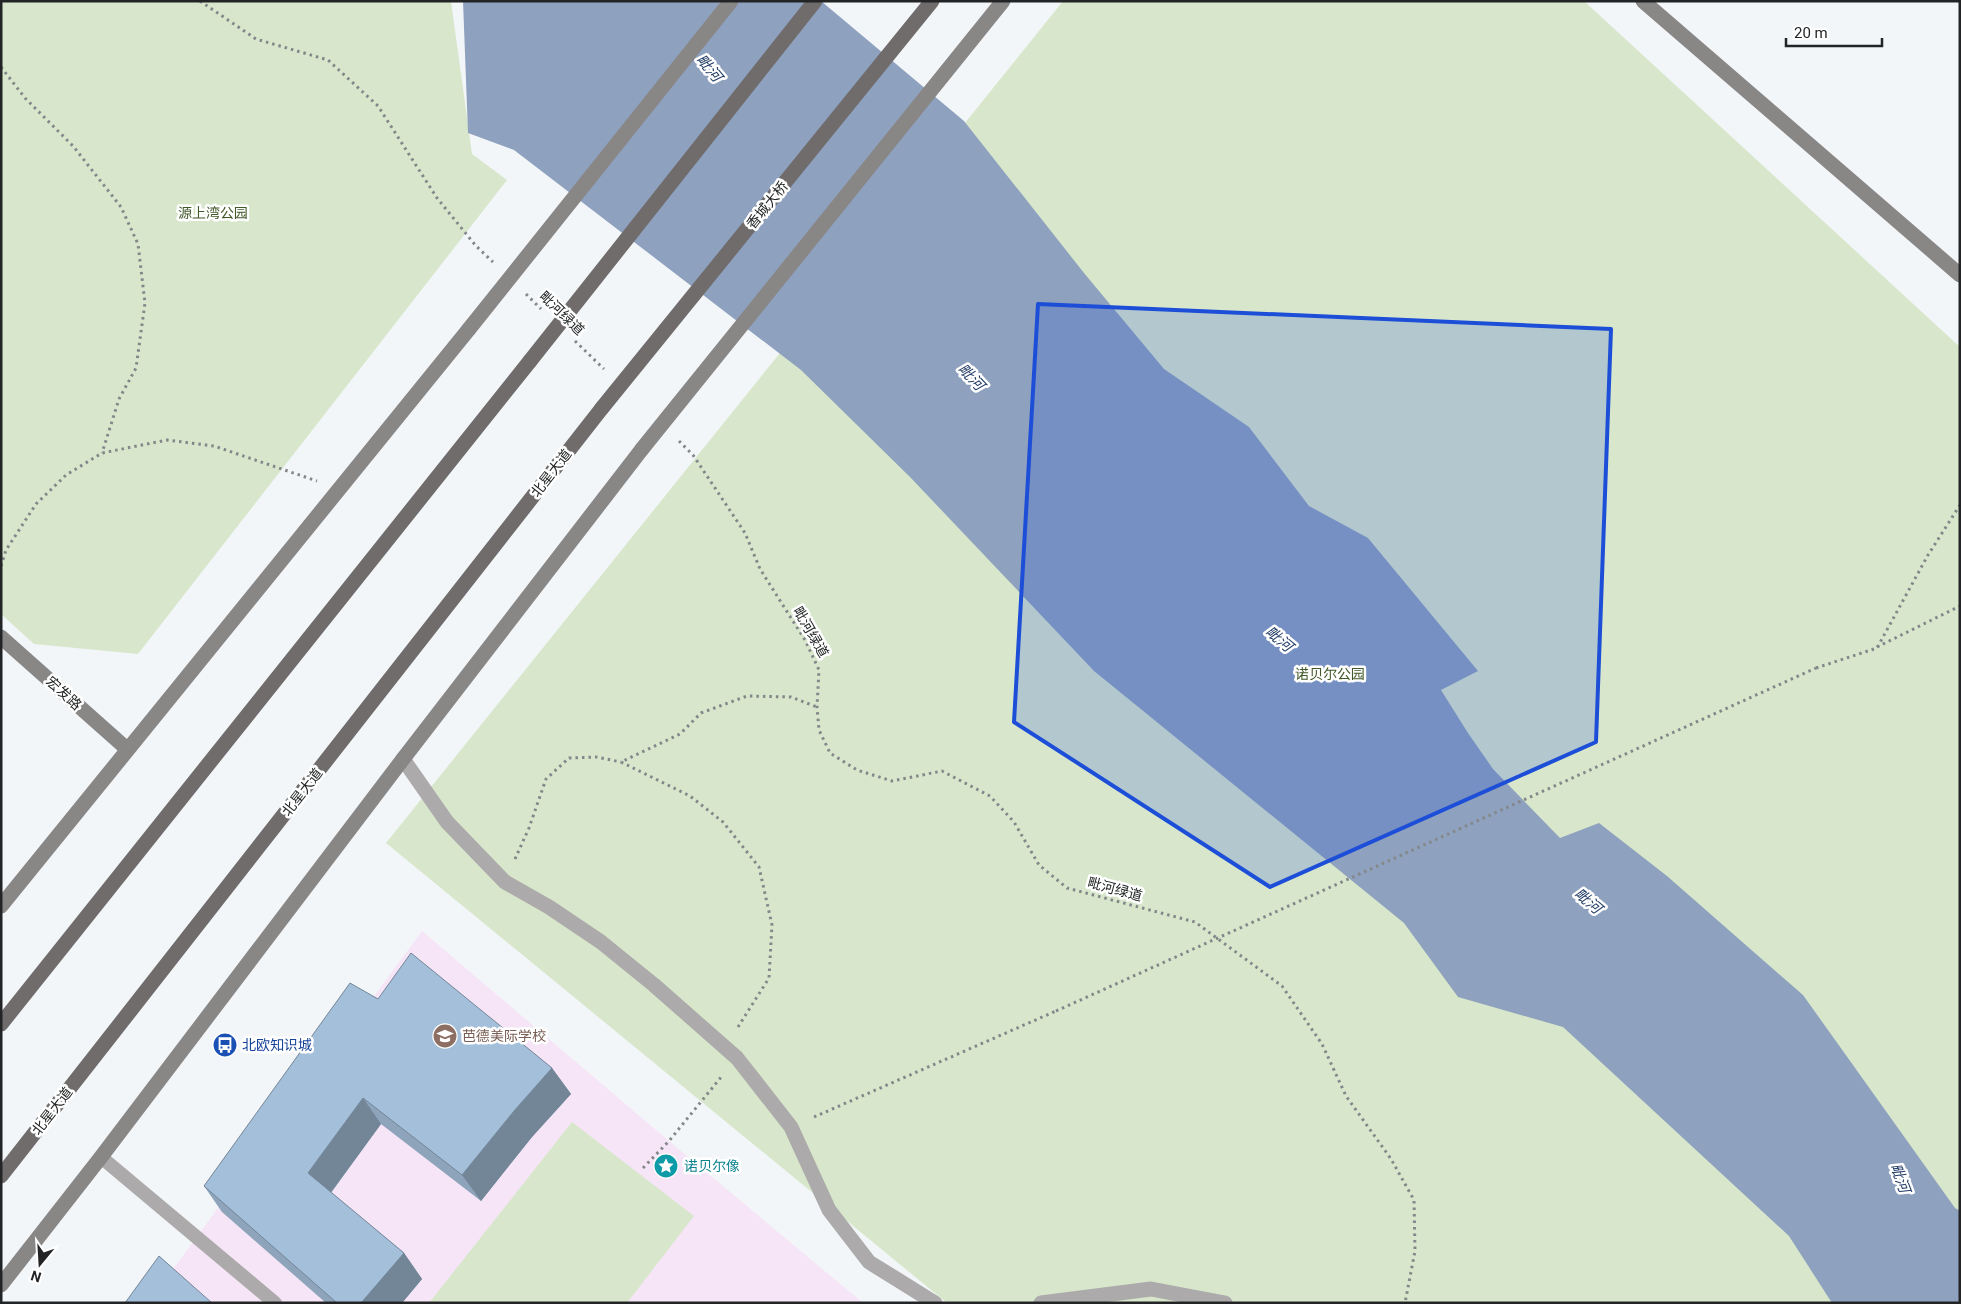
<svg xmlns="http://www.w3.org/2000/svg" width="1961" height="1304" font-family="Roboto,'Noto Sans SC',sans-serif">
<rect width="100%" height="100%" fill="#f3f6f9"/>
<polygon fill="#f6e5f7" points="422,931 669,1141 863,1303 148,1303"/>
<g fill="#d8e7cc">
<polygon points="1,1 451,1 472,154 507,180 138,654 34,644 1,614"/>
<polygon points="1063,1 1584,1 1960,347 1960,1303 947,1303 386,843"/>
<polygon points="572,1122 694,1216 627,1303 429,1303"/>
</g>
<polygon fill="#8ea1be" points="463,1 821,1 964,121 1084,273 1164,369 1249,427 1309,506 1368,538 1478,671 1441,690 1468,733 1493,769 1560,838 1599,823 1667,876 1803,995 1955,1208 1960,1211 1960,1303 1832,1303 1789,1236 1563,1027 1458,997 1404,923 1094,671 911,478 801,370 514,150 468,133"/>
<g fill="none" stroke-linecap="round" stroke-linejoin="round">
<g stroke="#848789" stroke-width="3" stroke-dasharray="2.5 4" stroke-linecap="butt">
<polyline points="200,1 256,39 328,60 378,106 437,198 476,246 493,262"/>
<polyline points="1,67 25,98 73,146 121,207 138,244 145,303 136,368 119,399 102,453"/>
<polyline points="526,294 541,309"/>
<polyline points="575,341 604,369"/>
<polyline points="679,441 693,455 745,533 760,569 805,640 819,670 817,707 819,730 830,753 857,770 892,781 942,771 990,796 1014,822 1039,865 1067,888 1195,922 1282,986 1322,1044 1346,1096 1391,1159 1414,1200 1415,1251 1405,1303"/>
<polyline points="1,566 6,550 36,504 66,475 102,453 167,440 214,446 317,481"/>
<polyline points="1877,647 1960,606"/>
<polyline points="1816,668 1877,648 1928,555 1960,505"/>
<polyline points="515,859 529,828 546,779 569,758 596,757 621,762"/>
<polyline points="738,1027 769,978 772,925 759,867 723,822 690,796 621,762 680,734 701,713 747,696 791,697 817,707"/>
<polyline points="814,1117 1056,1011"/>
<polyline points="643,1168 669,1141 722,1076"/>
</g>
<polyline stroke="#acaaaa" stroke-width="14" points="101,1157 275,1303"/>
<g stroke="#acaaaa" stroke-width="15">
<polyline points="403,759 447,822 505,882 549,907 601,942 654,985 737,1058 791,1127 829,1210 869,1262 935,1303"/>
<polyline points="1041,1303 1151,1289 1225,1303"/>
</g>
<g stroke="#898686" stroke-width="15">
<polyline points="1643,1 1960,275"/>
<polyline points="1,637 127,749"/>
<polyline points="1,906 469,329"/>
<polyline points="1,1285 101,1157 403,759 642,449"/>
</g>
<g stroke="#706c6c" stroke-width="15">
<polyline points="1,1024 530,361"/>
<polyline points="1,1176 602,408"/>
</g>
<polyline stroke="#848789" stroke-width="3" stroke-dasharray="2.5 4" stroke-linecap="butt" points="1056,1011 1816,668"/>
<g stroke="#898686" stroke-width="15">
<polyline points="469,329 731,1"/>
<polyline points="642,449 1003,1"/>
</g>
<g stroke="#706c6c" stroke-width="15">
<polyline points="530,361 815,1"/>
<polyline points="602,408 932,1"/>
</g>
</g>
<polygon fill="#8da4bb" points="378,999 552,1068 571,1094 532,1137 481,1201 381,1124 331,1193 404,1253 422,1279 402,1303 326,1303 222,1212 204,1186"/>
<g fill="#738698">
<polygon points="552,1068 571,1094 532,1137 481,1201 462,1175 514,1111"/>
<polygon points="363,1098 381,1124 326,1199 308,1173"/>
<polygon points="404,1253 422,1279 402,1303 361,1303"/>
</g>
<g fill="#a4bfd9" stroke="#738698">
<polygon points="411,953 552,1068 514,1111 462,1175 363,1098 308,1173 404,1253 361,1303 337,1303 204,1186 350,983 378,999"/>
<polygon points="159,1256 212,1303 125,1303"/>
</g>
<path fill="#1d4ed8" fill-opacity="0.2" stroke="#1d4ed8" stroke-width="4" stroke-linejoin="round" d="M1038,304L1611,329L1596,742L1270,887L1014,722Z"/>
<defs>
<symbol id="school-disc" viewBox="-11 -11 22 22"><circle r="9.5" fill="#8d6e63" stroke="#fff"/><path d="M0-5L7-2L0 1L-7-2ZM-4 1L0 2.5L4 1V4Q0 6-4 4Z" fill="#fff"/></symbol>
<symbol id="bus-disc" viewBox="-11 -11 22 22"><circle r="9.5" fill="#1a4fb4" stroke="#fff"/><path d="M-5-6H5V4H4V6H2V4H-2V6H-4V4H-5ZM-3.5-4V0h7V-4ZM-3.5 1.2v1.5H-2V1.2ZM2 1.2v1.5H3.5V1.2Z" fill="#fff"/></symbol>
<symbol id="sight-disc" viewBox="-11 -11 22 22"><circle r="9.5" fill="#0f9aa8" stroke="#fff"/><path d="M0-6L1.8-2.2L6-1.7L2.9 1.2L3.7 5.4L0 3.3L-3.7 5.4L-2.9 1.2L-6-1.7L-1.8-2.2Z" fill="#fff"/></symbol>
</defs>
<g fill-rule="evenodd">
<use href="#school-disc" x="431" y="1022" width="28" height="28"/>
<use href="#bus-disc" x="211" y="1031" width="28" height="28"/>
<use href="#sight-disc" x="652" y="1152" width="28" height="28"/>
</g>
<g text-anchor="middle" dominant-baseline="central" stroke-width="5" stroke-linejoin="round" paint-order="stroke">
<g font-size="14" fill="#222425" stroke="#fff">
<text transform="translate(767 205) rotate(-51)">香城大桥</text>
<text transform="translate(562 313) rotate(44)">毗河绿道</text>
<text transform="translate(551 473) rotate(-52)">北星大道</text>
<text transform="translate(811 632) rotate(60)">毗河绿道</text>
<text transform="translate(64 693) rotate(42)">宏发路</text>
<text transform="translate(302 792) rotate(-52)">北星大道</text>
<text transform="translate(1115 889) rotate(15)">毗河绿道</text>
<text transform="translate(52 1111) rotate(-52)">北星大道</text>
</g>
<g font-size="14" fill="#42592a" stroke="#fff">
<text x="213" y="213">源上湾公园</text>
<text x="1330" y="674">诺贝尔公园</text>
</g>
<g font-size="14" fill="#785e54" stroke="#fff" text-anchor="start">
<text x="462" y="1036">芭德美际学校</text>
</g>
<g font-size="14" fill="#164399" stroke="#fff" text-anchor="start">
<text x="242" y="1045">北欧知识城</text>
</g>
<g font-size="14" fill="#0d838f" stroke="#fff" text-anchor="start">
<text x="684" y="1166">诺贝尔像</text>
</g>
<g font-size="15" font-style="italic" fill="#264069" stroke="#fff">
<text transform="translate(709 68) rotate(50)">毗河</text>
<text transform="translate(971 377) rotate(46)">毗河</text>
<text transform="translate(1279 639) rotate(40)">毗河</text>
<text transform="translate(1588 901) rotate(40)">毗河</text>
<text transform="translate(1900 1178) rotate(69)">毗河</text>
</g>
</g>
<rect width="1961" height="1304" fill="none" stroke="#222425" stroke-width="5"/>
<g transform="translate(40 1264) rotate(198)" stroke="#ffffff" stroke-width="4" paint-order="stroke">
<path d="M0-4L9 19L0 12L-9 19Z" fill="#222425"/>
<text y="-8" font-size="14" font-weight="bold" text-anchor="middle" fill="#222425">N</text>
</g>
<path d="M1786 38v8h96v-8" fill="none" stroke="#222425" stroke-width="2.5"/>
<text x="1794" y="38" font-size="15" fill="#222425" stroke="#ffffff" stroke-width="4" paint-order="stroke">20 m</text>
</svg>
